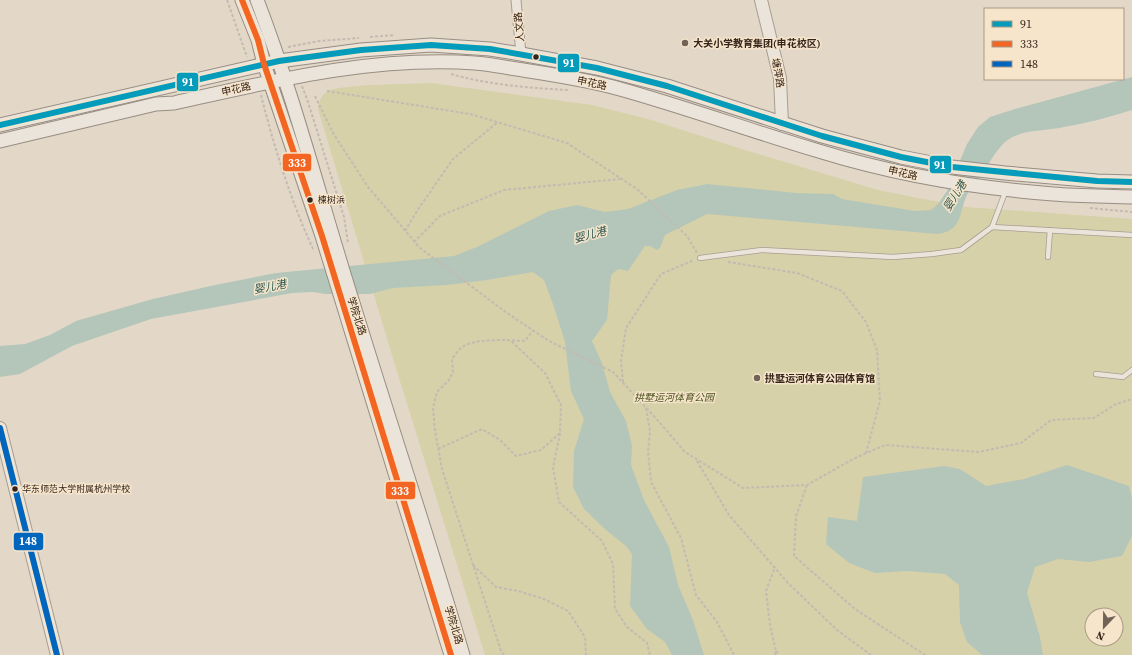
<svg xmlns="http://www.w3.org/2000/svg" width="1132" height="655" font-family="'Source Serif 4','Noto Sans SC',serif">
<rect width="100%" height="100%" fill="#e3d8c8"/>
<path fill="#d6d1a9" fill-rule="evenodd" d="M432,83L592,105L648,119L742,149L878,190L918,198L966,207L1132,219V655H485L395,365L318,109C319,102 320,97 326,92C336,84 414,84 432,83ZM1092,615H1116V639H1092Z"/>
<g fill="#b4c6b9">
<path d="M1132,77V110C1110,117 1087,123 1064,127C1043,132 1021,128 1004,143C996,151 989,163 983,173C978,180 971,187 967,195C958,214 963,231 937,234L707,214L665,235L660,248L657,250L650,246H645L628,271L618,269L611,275L607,320L592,341L602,363L610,392L626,421L632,446L631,465L644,500L669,547L678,585L693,620L704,655H672L665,642L647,629L630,606L632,554L626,546L606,530L584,509L573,487L574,451L584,419L571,391L565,342L554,307L544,280L533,272L487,280L447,285L393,288L370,294H325L313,292L292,293L151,319L72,346L20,374L0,377V346L25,344L50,335L76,321L153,299L215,285L276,273L454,256L477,247L549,211L577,205L605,212L628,209L677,190L707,184L796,193L833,194L842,199L915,211L931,210L938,204L947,191L967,144L978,127L990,117L1015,109Z"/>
<polygon points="1067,465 1129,486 1132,499 1132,536 1122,556 1089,562 1058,559 1035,567 1027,593 1040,637 1043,655 982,655 967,642 960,622 959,585 945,574 907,571 875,573 849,563 826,544 828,517 857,521 863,477 944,466 960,469 986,486 1024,479"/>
</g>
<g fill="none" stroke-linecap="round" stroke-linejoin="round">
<defs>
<g id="service">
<polyline points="992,227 1132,235"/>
<polyline points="1048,257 1050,230"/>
<polyline points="700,258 762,250 893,257 932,254 961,250 992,227 1006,190"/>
<polyline points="1096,374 1123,377 1132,370"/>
</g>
<polyline id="minor" points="516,0 521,54"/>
<g id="tertiary">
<polyline points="761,0 780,78 782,124"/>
<polyline points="0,428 57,655"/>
</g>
<g id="secondary">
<polyline points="242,0 258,40 264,64 322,236 451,655"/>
<path d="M257,0C295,99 321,202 353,303C389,420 428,537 463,655"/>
<polyline points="0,125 279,61 361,50 431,45 490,49 521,54 597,68 667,86 822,136 901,157 952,167 1005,173 1097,181 1132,182"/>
<path d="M0,141L156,104L174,103C273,81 372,56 475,63C491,64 507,68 523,70C555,75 589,80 620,89C688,108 754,132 822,152C897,175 975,188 1053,194C1079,196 1106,196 1132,197"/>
</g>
</defs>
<use href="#service" stroke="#a79d92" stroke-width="6"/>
<use href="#minor" stroke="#a79d92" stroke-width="11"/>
<use href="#tertiary" stroke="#a79d92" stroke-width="14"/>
<use href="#secondary" stroke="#978d82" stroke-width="15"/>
<g stroke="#c3bab1" stroke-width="2" stroke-dasharray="3 2" stroke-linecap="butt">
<polyline points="227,0 247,57"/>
<polyline points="370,37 395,35"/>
<polyline points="288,47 319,41 359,38"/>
<path d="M451,74C489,85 530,88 569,90"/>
<polyline points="302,86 308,102 344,217 348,243"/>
<polyline points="327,91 470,114 567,143 637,189 687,236 697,253"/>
<path d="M261,95C274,147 291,201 313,249"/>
<polyline points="315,96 333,133 368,187 420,248 507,313 549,341 613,372 653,415 685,452 743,488 807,485 853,459 885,445 979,452 1021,443 1051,420 1094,418 1116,404 1132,399"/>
<polyline points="1090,208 1132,212"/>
<polyline points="405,231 417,211 453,159 498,122"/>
<polyline points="414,242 440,216 504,190 620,179"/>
<polyline points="728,262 797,273 842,291 866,322 877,350 880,401 866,453"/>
<polyline points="623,382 621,361 626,328 661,274 694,260"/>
<polyline points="646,408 650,431 648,451 651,482 681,538 696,595 717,622 734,655"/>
<polyline points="560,433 553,468 559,502 602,541 613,564 615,609 627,627 647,643 650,655"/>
<polyline points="438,449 482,429 500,440 516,456 541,450 560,433 561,405 545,373 511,341"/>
<polyline points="697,461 729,515 788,583 837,630 871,655"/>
<polyline points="807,485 796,516 794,556 855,609 925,655"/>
<polyline points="473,565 496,587 518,591 544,599 568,611 585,637 586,655"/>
<polyline points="776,651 779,655"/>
<path d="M504,655L501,651L442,469L435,431L433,408L437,392L449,380L453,372L452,359C455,355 458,350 462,347C475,338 509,340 525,341L533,330"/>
<polyline points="775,655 776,651 770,625 766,591 775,567"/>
</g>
<use href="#service" stroke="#ebe4da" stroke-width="4.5"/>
<use href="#minor" stroke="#ebe4da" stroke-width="9"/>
<use href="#tertiary" stroke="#ebe4da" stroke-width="12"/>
<use href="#secondary" stroke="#ebe4da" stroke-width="13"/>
<defs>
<polyline id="bus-1" points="0,125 279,61 361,50 431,45 490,49 597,68 667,86 822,136 901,157 952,167 1097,181 1132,182"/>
<polyline id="bus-2" points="242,0 258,40 264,64 322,236 451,655"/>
<polyline id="bus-3" points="0,428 57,655"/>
</defs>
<use href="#bus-1" stroke="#f6e5cb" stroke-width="9"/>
<use href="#bus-2" stroke="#f6e5cb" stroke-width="9"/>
<use href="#bus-3" stroke="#f6e5cb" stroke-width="9"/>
<use href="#bus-1" stroke="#059cbc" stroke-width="6"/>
<use href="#bus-2" stroke="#f26522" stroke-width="6"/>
<use href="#bus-3" stroke="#0065bd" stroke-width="6"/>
</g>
<g fill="#726357" stroke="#f6e5cb" stroke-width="1.5">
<circle cx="685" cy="43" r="4"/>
<circle cx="757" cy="378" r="4"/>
</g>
<g fill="#35241a" stroke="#f6e5cb" stroke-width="1.5">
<circle cx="536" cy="57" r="3.5"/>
<circle cx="310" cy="200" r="3.5"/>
<circle cx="15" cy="489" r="3.5"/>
</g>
<g text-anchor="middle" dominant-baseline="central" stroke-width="3" stroke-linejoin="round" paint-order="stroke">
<g font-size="9" fill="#35241a" stroke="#f6e5cb" text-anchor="start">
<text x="318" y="200">楝树浜</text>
<text x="22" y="489">华东师范大学附属杭州学校</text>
</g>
<g font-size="10" fill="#35241a" stroke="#f6e5cb">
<text transform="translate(519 27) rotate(-95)">人文路</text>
<text transform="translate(778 73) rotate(80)">塘萍路</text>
<text transform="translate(592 83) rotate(12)">申花路</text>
<text transform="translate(236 89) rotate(-13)">申花路</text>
<text transform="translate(903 173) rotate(13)">申花路</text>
<text transform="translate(357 316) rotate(72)">学院北路</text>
<text transform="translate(454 625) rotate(73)">学院北路</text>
</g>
<g font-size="10" font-weight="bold" fill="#35241a" stroke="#f6e5cb" text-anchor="start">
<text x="693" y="43">大关小学教育集团(申花校区)</text>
<text x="765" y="378">拱墅运河体育公园体育馆</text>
</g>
<g font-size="10" font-style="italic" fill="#4b5220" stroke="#f6e5cb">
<text x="674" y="397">拱墅运河体育公园</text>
</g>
<g font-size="11" font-style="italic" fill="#29554d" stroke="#f6e5cb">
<text transform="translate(955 196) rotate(-58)">婴儿港</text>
<text transform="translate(590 235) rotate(-15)">婴儿港</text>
<text transform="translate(270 287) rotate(-11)">婴儿港</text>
</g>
</g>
<g stroke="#f6e5cb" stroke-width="1.5">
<rect x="557" y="53" width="23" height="20" rx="4" fill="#059cbc"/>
<rect x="176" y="72" width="23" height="20" rx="4" fill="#059cbc"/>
<rect x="282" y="153" width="30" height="19" rx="4" fill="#f26522"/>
<rect x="929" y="155" width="23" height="19" rx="4" fill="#059cbc"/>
<rect x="385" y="481" width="31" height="19" rx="4" fill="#f26522"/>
<rect x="13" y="532" width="31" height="19" rx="4" fill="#0065bd"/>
</g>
<g font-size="11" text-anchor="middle" font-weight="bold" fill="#fff">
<text x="569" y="67">91</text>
<text x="188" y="86">91</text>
<text x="297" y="167">333</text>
<text x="940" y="169">91</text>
<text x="400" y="495">333</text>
<text x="28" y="545">148</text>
</g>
<rect x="984" y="8" width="140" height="72" fill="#f6e5cb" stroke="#a99884"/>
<rect x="992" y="21" width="20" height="6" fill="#059cbc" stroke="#a99884"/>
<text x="1020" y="28" font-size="12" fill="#35241a">91</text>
<rect x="992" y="41" width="20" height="6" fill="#f26522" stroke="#a99884"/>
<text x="1020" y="48" font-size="12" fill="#35241a">333</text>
<rect x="992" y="61" width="20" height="6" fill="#0065bd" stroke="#a99884"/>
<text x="1020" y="68" font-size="12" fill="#35241a">148</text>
<g transform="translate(1104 627) rotate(202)"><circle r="19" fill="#f6e5cb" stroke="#a99884"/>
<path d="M0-3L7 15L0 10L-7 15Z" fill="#726357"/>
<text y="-6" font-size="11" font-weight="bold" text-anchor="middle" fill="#35241a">N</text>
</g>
</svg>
